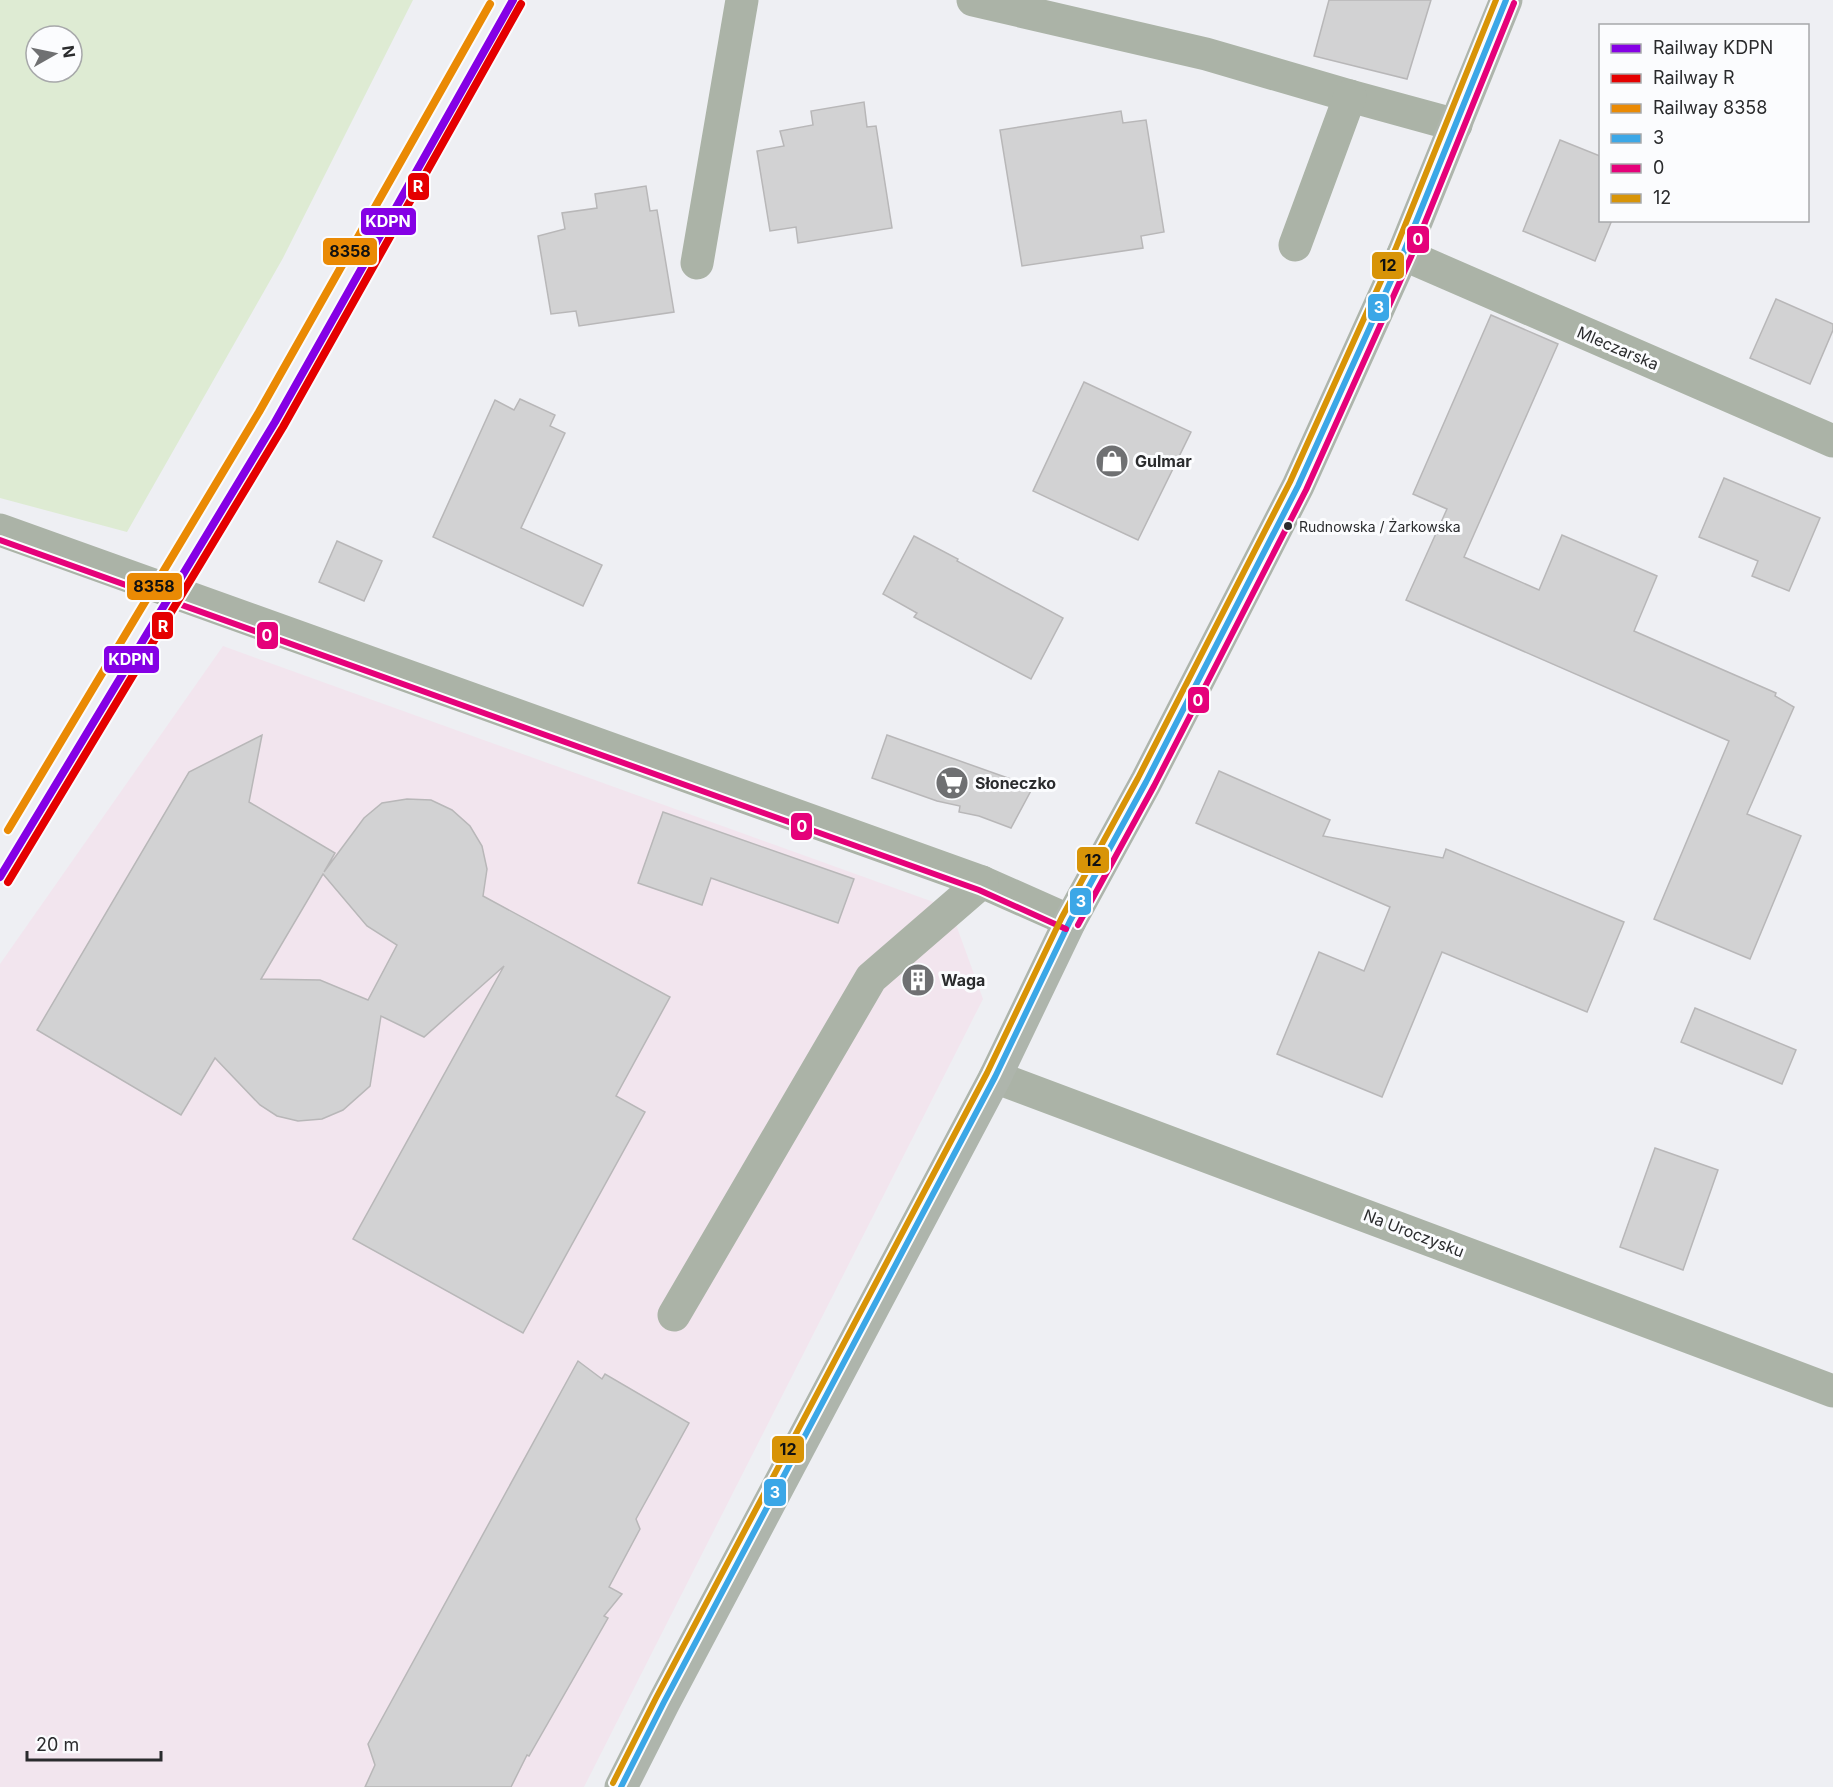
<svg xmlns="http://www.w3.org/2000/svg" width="1833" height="1787" font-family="Inter,sans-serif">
<rect width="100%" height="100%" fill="#eeeff3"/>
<polygon fill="#f2e5ee" points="223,646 950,908 983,999 584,1787 0,1787 0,964"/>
<path fill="#deebd3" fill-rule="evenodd" d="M0,0H413L283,258L127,532L0,498ZM36,36H72V72H36Z"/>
<g fill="#d2d2d3" stroke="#b8b7b8" stroke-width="1.5" fill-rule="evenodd">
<polygon points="1329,0 1431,0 1407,79 1314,56"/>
<polygon points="864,102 867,127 876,126 892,228 798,243 796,227 770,231 757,151 784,146 780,131 813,125 811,111"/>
<polygon points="1121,111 1123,123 1146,120 1164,232 1141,236 1143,248 1022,266 1000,130"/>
<polygon points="1560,140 1600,156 1600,220 1612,220 1595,261 1523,231"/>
<polygon points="646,186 650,211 657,210 674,312 579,326 576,311 551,314 538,236 565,229 562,213 597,208 595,194"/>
<polygon points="1776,299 1833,324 1833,330 1810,384 1750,358"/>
<polygon points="1491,315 1558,344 1464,557 1539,590 1562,535 1657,576 1634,631 1776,693 1775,696 1794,707 1747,814 1801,836 1750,959 1654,919 1729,741 1406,600 1447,509 1413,494"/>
<polygon points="1084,382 1191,432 1138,540 1033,491"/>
<polygon points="520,399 555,415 550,426 565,433 521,528 602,565 583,606 433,537 495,400 514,410"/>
<polygon points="1724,478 1820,518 1789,591 1752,576 1758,561 1699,537"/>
<polygon points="914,536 958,559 957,561 1063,618 1031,679 914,617 917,613 883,594"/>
<polygon points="337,541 382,561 364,601 319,582"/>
<path d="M262,735L249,802L335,853L324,872L364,818L382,803L407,799L431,800L452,810L470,826L482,846L487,869L483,896L670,997L616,1096L645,1112L523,1333L353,1239L504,966L424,1037L381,1016L370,1086L343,1110L322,1119L298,1121L277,1116L260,1105L215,1058L181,1115L37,1030L189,772ZM323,874L367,926L397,945L368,1000L320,980L261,979Z"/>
<polygon points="887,735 1033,787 1011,828 979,816 959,812 960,806 937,801 872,778"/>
<polygon points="1219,771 1330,820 1323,836 1443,858 1446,849 1624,922 1587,1012 1442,952 1382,1097 1277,1054 1319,952 1364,971 1390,907 1196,823"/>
<polygon points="663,812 854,879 838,923 711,878 702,905 638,883"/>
<polygon points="1695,1008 1796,1050 1782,1084 1681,1042"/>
<polygon points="1655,1148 1718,1170 1683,1270 1620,1247"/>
<polygon points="578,1361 602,1379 605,1374 689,1423 636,1519 640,1529 609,1587 622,1594 604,1616 608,1618 529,1756 527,1755 511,1787 365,1787 375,1765 368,1744"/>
</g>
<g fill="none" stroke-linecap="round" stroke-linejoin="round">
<g stroke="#abb3a7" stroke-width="33">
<polyline points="973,0 1206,54 1350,96 1456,125"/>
<polyline points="1295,245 1350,96"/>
<polyline points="1403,254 1833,441"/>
<polyline points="697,263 742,0"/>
<polyline points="0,530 982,882 1070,921"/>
<polyline points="995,1077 1833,1391"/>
<polyline points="674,1315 871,978 982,882"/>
</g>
<polyline stroke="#aeb5ac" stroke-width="33" points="621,1787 664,1702 995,1077 1070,921 1146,782 1298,486 1403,254 1506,0"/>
<defs>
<polyline id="bus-1" points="621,1787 664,1702 995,1077 1070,921 1146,782 1298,486 1403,254 1506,0"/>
<g id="bus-2">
<polyline points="0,540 979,890 1066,929"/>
<polyline points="1078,925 1154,786 1306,490 1411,257 1514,3"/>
</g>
<polyline id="bus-3" points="613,1783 656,1698 987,1073 1062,917 1138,778 1290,482 1395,250 1496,0"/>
</defs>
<use href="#bus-1" stroke="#fbfcfe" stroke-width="10"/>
<use href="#bus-2" stroke="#fbfcfe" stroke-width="10"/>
<use href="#bus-3" stroke="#fbfcfe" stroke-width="10"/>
<use href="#bus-1" stroke="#3ba7e7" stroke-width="6"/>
<use href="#bus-2" stroke="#e5017a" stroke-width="6"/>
<use href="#bus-3" stroke="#d89407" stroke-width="6"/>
<defs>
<polyline id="rail-1" points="0,877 275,422 513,0"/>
<polyline id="rail-2" points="8,882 283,427 521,4"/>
<polyline id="rail-3" points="8,830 259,412 490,4"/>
</defs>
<use href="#rail-1" stroke="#fbfcfe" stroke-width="12"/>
<use href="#rail-2" stroke="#fbfcfe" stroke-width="12"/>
<use href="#rail-3" stroke="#fbfcfe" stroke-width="12"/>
<use href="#rail-1" stroke="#8500e5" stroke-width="8"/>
<use href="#rail-2" stroke="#e50000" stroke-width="8"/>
<use href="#rail-3" stroke="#ea8a04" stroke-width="8"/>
</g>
<defs>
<symbol id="shop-disc" viewBox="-11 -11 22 22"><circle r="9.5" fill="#6f7072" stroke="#fbfcfe"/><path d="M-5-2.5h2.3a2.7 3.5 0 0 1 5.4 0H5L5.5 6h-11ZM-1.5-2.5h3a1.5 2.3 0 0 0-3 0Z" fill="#fff"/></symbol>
<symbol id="supermarket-disc" viewBox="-11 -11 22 22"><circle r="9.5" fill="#6f7072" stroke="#fbfcfe"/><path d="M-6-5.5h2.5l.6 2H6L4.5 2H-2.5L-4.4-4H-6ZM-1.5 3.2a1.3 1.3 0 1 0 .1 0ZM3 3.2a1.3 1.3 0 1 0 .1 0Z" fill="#fff"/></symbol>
<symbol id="building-disc" viewBox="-11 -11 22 22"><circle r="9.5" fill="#6f7072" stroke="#fbfcfe"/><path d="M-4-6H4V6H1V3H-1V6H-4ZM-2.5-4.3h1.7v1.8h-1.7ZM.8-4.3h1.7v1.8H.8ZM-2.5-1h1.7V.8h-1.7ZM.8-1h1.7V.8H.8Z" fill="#fff"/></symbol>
</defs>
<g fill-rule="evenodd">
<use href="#shop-disc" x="1093" y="442" width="38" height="38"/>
<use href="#supermarket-disc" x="933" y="764" width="38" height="38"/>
<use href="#building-disc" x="899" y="961" width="38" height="38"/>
</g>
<circle fill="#2a2b2d" stroke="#fbfcfe" stroke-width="2" cx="1288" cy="526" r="5"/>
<g text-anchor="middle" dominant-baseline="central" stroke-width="6" stroke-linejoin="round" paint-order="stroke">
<g font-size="14" fill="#2a2b2d" stroke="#fbfcfe" text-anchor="start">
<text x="1299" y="526">Rudnowska / Żarkowska</text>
</g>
<g font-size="16" fill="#2a2b2d" stroke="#fbfcfe">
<text transform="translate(1618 348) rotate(23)">Mleczarska</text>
<text transform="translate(1414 1233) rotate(21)">Na Uroczysku</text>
</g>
<g font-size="16" font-weight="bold" fill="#2a2b2d" stroke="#fbfcfe" text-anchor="start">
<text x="1135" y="461">Gulmar</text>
<text x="975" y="783">Słoneczko</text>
<text x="941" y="980">Waga</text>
</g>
</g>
<g stroke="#fbfcfe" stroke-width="2">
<rect x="407" y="172" width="23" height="29" rx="6" fill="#e50000"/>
<rect x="360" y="207" width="57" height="29" rx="6" fill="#8500e5"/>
<rect x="1406" y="225" width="24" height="29" rx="6" fill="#e5017a"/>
<rect x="322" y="237" width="56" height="29" rx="6" fill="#ea8a04"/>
<rect x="1371" y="251" width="34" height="29" rx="6" fill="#d89407"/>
<rect x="1367" y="293" width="23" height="29" rx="6" fill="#3ba7e7"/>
<rect x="126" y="572" width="57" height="29" rx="6" fill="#ea8a04"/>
<rect x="151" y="611" width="23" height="29" rx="6" fill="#e50000"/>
<rect x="256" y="621" width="23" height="29" rx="6" fill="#e5017a"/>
<rect x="103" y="645" width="57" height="29" rx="6" fill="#8500e5"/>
<rect x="1187" y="686" width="23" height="28" rx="6" fill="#e5017a"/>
<rect x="790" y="812" width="23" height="29" rx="6" fill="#e5017a"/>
<rect x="1076" y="846" width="34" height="28" rx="6" fill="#d89407"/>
<rect x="1069" y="887" width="23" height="29" rx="6" fill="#3ba7e7"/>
<rect x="771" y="1435" width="34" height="29" rx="6" fill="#d89407"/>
<rect x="763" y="1478" width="24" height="29" rx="6" fill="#3ba7e7"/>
</g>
<g font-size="16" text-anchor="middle" font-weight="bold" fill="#fff">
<text x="418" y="192">R</text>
<text x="388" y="227">KDPN</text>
<text x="1418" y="245">0</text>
<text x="1379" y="313">3</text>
<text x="163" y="632">R</text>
<text x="267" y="641">0</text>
<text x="131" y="665">KDPN</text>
<text x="1198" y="706">0</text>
<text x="802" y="832">0</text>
<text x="1081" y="907">3</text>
<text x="775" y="1498">3</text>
</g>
<g font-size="16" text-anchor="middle" font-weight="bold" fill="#111">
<text x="350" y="257">8358</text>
<text x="1388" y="271">12</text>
<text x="154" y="592">8358</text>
<text x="1093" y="866">12</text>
<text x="788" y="1455">12</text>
</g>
<rect x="1599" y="24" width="210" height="198" fill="#fbfcfe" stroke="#a7a8aa" stroke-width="1.5"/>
<rect x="1611" y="44" width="30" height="9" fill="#8500e5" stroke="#a7a8aa" stroke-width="1.5"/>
<text x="1653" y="54" font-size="18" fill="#2a2b2d">Railway KDPN</text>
<rect x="1611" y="74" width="30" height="9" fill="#e50000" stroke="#a7a8aa" stroke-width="1.5"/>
<text x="1653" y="84" font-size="18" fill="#2a2b2d">Railway R</text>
<rect x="1611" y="104" width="30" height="9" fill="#ea8a04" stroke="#a7a8aa" stroke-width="1.5"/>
<text x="1653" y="114" font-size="18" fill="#2a2b2d">Railway 8358</text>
<rect x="1611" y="134" width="30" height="9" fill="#3ba7e7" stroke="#a7a8aa" stroke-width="1.5"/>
<text x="1653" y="144" font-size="18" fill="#2a2b2d">3</text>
<rect x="1611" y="164" width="30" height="9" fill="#e5017a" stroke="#a7a8aa" stroke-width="1.5"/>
<text x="1653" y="174" font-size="18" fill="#2a2b2d">0</text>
<rect x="1611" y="194" width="30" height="9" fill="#d89407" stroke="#a7a8aa" stroke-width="1.5"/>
<text x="1653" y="204" font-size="18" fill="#2a2b2d">12</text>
<g transform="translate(54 54) rotate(81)"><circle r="28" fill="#fbfcfe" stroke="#a7a8aa" stroke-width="1.5"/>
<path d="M0-4.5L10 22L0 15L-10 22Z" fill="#6f7072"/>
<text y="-9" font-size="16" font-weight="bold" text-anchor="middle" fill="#2a2b2d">N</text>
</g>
<path d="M27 1751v9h134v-9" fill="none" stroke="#2a2b2d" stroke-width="3"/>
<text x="36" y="1751" font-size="18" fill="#2a2b2d" stroke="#fbfcfe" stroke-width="4.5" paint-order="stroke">20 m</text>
</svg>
